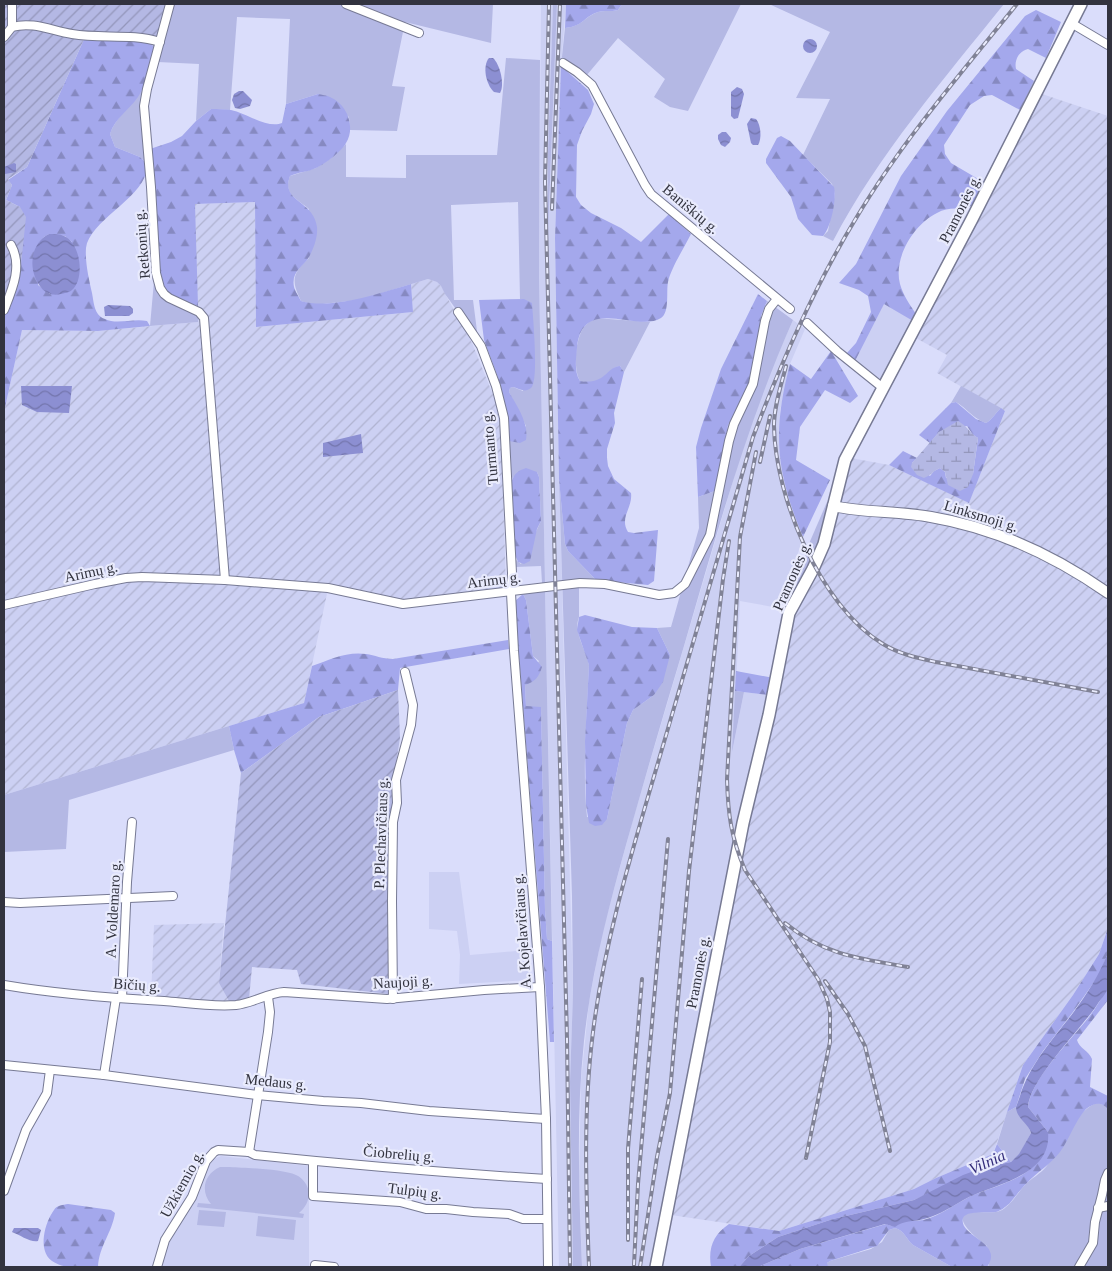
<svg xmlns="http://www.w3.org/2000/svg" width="1112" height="1271" font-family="'Times New Roman',serif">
<defs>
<pattern id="industrial-furrows" width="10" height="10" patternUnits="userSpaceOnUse" patternTransform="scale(1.25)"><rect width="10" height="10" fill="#ccd0f3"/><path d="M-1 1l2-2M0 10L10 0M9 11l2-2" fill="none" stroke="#b0b3d1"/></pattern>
<pattern id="forest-firs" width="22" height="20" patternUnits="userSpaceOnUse" patternTransform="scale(1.25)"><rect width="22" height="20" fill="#a4a8ec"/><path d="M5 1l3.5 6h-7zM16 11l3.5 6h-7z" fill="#8689c1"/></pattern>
<pattern id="wetland-marsh" width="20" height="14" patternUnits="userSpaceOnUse" patternTransform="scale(1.25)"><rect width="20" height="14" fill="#b4b8e4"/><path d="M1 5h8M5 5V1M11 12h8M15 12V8" fill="none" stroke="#9396ba"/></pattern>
<pattern id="garden-furrows" width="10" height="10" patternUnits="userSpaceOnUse" patternTransform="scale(1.25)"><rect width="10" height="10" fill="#b4b8e4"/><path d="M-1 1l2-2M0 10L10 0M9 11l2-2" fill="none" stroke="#9396ba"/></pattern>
<pattern id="water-waves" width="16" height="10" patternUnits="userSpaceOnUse" patternTransform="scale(1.25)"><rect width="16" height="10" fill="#8c8fd2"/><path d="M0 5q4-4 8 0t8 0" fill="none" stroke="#7375ac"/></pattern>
</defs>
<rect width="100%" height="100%" fill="#daddfb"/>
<g fill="#ccd0f3">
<polygon points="541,4 553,4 548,152 549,212 557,4 566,4 561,66 555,238 559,479 562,581 545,583 539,278"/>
<polygon points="884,303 913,321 884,378 875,379 855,361"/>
<polygon points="793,320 805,329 790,364 780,411 783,478 791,506 803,537 792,572 784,609 740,601 733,747 744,692 769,695 652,1267 582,1267 579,1177 581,1081 589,1002 602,933 634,816 742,450 772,367"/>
<polygon points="562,588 573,993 570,1082 573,1267 559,1267 545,590"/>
<polygon points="429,872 459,872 470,955 527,950 530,980 459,984 460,955 457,931 429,929"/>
<polygon points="221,1156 309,1166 309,1267 160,1267 169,1239 193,1204 208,1166 213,1159"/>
</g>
<g fill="url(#industrial-furrows)">
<polygon points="1039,93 1108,116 1108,928 1099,954 1073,995 1023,1065 993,1154 936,1178 914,1189 779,1231 671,1215 740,859 786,662 794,616 817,577 831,543 851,458 889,465 969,502 1005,411 937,373 947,355 914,337"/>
<polygon points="255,202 256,327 413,312 411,284 428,279 437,282 441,286 472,343 496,402 501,421 506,589 404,600 329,584 304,703 4,795 4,412 22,330 98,331 197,322 194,204"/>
<polygon points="224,923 219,983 230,1003 151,997 154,925"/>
</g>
<g fill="#b4b8e4">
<polygon points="173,4 493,4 491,43 405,22 392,86 405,87 397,131 350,130 349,117 318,94 286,104 290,19 237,17 230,110 211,109 196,121 199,64 158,62"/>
<polygon points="553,4 557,4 548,232 548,152"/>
<path d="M622,4H741L688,111L670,107L654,97L665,79L618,38L581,82L561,66L565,28C583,26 584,17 598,12C604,10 611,12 618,10Z"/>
<path d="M769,4H1004C944,79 878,155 833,241L823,236L828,231L835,194L832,184L803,155L830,99L796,98L830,32Z"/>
<path d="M506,58L540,60L539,278L545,583H542L541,566L515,567L514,552L516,560L521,564L541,521L539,477L537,472L513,477L511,483L509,441L526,426L509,392L510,388L513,387L523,391L524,299H520L518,202L451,205L454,300H473L477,331L475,332L458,312L445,294L441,286L437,282L428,279L359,300L313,305L301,301C291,280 292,274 309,258V209C296,198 283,194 290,176L316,168L331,158L346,144V177L406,178V155H497Z"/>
<path d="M144,87L141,124L145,162L140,157L115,147L110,134C116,116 134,104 144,87Z"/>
<polygon points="154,281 167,301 194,314 198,317 198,322 150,326"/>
<path d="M767,301L793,320C746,426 716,536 684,646C664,712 645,778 626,845C608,910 591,974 584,1041C576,1116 579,1192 582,1267H573L570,1082L573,993L572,896L559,479L565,544L568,551L596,580H579V617C573,632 586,650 589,665C587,715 582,767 587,817L607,819L627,723L633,710L654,695L670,655L657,628L671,627L699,528L698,497L712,492L719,481L728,425Z"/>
<path d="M595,318L650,322L624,372L620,366C611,367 608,376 600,380C594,383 587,382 580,381C573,369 575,337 585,326C587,323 591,321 595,318Z"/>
<path d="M961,386L1001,408C995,413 993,419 986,423C972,418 968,409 956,402L951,403Z"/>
<polygon points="827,502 829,502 814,559 808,546"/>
<polygon points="806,553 812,564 796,589 798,575"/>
<polygon points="545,590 552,941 547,939 545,910 541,707 526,707 525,685 539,661 533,656 526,600 523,594"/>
<polygon points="735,691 744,692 732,752"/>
<polygon points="229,726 234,750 69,800 66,849 4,852 4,795"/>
<path d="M1098,1103L1104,1105L1108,1109V1267H987L989,1265L987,1246C982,1243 950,1218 968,1213C979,1210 992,1215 1002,1210C1012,1204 1018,1192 1026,1184C1032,1178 1040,1174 1046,1167C1059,1151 1078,1106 1098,1103Z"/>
<path d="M1016,1107C1020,1120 1028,1123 1031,1133L1019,1155L1011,1162L997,1144L1007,1112Z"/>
<path d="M220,1167H230C246,1168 282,1169 296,1175C303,1178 308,1185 309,1193C309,1201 305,1208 299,1213L304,1214L303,1218L197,1207L198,1203L211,1204C200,1191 204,1174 220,1167Z"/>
<polygon points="199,1210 226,1212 224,1227 197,1225"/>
<polygon points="258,1216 296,1220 294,1240 256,1236"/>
<path d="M895,1228C905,1231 906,1239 913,1245L952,1267H828L827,1266V1263L830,1261L871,1249L882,1242L889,1230Z"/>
</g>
<g fill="url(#forest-firs)" fill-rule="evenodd">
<path d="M566,4H622L618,10C611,12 604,10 598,12C583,17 584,26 565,28Z"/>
<path d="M1036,10L1061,22L1046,58L1028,49C1019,51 1014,60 1016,69L1034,81L1020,110L992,95L984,96L970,105L944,145L945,154L951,163L985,183C981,189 977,203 971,206C962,210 949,206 937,213C914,224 893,258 900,284C903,295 910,305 916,314L913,321L884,304L855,361L846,354L856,343L871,312L868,296L859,290L839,283L856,264L901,176L947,111L1025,16Z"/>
<path d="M85,37L144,40L150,43L155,48C150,64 148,83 138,97C129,110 115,118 110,134L115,147L140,157L145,162C145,165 146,170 146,173C140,199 89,222 86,248C85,263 89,279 92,293C94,303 94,315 105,319C117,325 133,318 147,321L150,326L98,331L22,330L4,412V309L20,207L6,200L12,185L8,180L27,167ZM49,234L65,236L72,242L50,294L38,285L39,243L44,237Z"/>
<path d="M561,66L588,90L594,104L591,114L582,131L577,145L576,197L581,205L591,213L621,228L641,242L669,214L691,234C684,248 671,268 668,282C666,292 670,312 661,318C641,331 597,304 582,330C579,335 577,342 577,348C576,359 574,372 580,381C606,385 606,367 620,366L624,372L614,413L615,423L607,449V458L608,466L614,479L631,493C633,508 619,517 628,532L634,533L658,530L654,581L648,585L596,580L568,551L565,544L559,479L555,238Z"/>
<path d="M318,94C322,95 326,95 330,97C347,104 356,127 346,143C342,151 325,164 316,168C308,172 298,172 290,176C280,202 314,200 317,227C318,236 314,248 309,257C303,267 291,271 294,287C295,291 299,297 301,301C332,310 380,293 411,284L413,312L256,327L255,202L195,204L198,306C179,299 165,298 160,277L150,149L171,142L182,136L196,121L211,109C218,109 225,109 231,110C246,113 268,129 282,123L286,104Z"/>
<path d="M781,136L790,141L834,187C837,198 831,228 823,236L812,235L798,219L791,197L766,163V159L777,138Z"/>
<polygon points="758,294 767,301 761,316 757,352 750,382 728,425 717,489 712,492 698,497 696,447 701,428 721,369"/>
<path d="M524,299L532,303C533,317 539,381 531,388C525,393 520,389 513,387L510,388L509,392C517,406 529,423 526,440L520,443L509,441L502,394L497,375L484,340L479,300Z"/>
<path d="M831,351L858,396L850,403L825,390L800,427L796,460L830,480L803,537C776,472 772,432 790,364L811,379Z"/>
<path d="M956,402L976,419L986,423C993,419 995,413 1001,408L1005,411L969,503L889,465L903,451L917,458L912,463L930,476L934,471L940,468L945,472L946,478L973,474L978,438L973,435L967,426L939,432L930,443L919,435L951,403Z"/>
<path d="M526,468L537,472L539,477L541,521L537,529L531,557L530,561L524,564L518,562L514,552L511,483C514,474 517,471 526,468Z"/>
<path d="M523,594L526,600L533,656L542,667C539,677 535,682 525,685L526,706L541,707L545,910L547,939L552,941L554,1042H550L515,607V601Z"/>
<polygon points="585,615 632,627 657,628 670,655 663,682 654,695 633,710 627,723 607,819 602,825 595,826 589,823 586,805 585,741 589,665 577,630 579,617"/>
<path d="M508,640L509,649L400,668L398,690L319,717L241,773L234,750L229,726L304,703L312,666C329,660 347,651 366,654C375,655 382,659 393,659Z"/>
<polygon points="736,671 774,678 769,695 735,691"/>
<polygon points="1108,928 1108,953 1099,975 1073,1012 1043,1051 1025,1079 1016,1107 1007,1112 1023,1065 1073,995 1099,954"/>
<path d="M1108,988V1000L1077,1040C1079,1048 1089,1051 1092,1059L1090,1087L1108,1096V1109C1101,1101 1094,1103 1086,1109C1075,1121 1070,1138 1060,1152C1051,1164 1037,1172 1027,1183C1020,1190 1015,1197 1009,1204C1005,1207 1002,1210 996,1212C989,1213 966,1210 963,1218C958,1237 1005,1242 987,1267H952L913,1245C906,1239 905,1231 895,1228L889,1230L877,1246L830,1261L827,1263L828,1267H758L800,1249L886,1224C895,1228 898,1223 907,1221C912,1220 917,1221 923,1220C940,1216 955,1204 971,1196C992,1187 1017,1182 1034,1166C1045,1156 1047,1146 1048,1132L1028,1107C1031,1079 1071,1040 1089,1017C1096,1008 1102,997 1108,988Z"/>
<path d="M997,1144L1011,1162L985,1167L914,1200L833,1219L778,1237L749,1256L739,1267H711C708,1248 713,1235 729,1224L779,1231L914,1189L936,1178L993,1154Z"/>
<path d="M68,1204L111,1210L115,1213C112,1233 99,1246 98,1267C82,1267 65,1270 52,1261C37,1250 45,1222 54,1210C57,1205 63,1205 68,1204Z"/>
</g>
<path fill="url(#wetland-marsh)" d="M958,421C967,426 970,433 978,438L973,474L968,487L960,491L948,485L945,472L940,468C933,471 930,476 924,478L917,475L911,467L912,463L939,432Z"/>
<g fill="url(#garden-furrows)">
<polygon points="4,4 166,4 155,48 150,43 144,40 85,37 27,167 8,179 12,185 6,200 20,207 26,217 19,284 13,300 4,309"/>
<polygon points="398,690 400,738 393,783 395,795 389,994 301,984 297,970 252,967 249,999 230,1003 219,983 241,773 319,717"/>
</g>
<g fill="url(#water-waves)">
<circle cx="810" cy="46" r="7"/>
<path d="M489,58H493C500,64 505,85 500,93L494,92C486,85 482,66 489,58Z"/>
<polygon points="737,87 742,89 744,94 738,118 734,119 731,116 731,92"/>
<polygon points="239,91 243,91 252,100 250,106 240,109 235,108 232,100 234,94"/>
<path d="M751,118L756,119C761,125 762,139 758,145H753L751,143L747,124Z"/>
<polygon points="722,132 726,132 731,138 730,142 725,147 721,145 718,139 718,135"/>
<polygon points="14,163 16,164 16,172 5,174 4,167"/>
<path d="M49,234C54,234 60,234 64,236C81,243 85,279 72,290C69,293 64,293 61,294C47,297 40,289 35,277C29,262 33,242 49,234Z"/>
<polygon points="108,305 130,306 133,309 133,313 129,316 105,316 104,307"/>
<polygon points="21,386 72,386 69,413 37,412 22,405"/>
<polygon points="361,434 363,453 323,457 323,443"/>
<path d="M1108,953C1108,962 1111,981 1108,988C1106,994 1100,1000 1097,1005C1080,1030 1030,1079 1028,1107L1048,1132C1052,1175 998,1183 969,1197C954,1205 940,1215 924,1219C913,1222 904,1220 895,1227L885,1224L800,1249L758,1267H739L749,1256L778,1237L833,1219L914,1200L963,1175L985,1167L1011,1162L1019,1154L1031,1133C1029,1124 1016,1118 1016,1107C1017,1104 1019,1099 1020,1096C1030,1064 1053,1039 1073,1013C1087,994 1099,975 1108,953Z"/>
<path d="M14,1228H38L41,1230L38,1241C31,1243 20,1235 12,1232Z"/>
</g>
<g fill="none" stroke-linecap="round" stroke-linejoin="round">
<defs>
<g id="street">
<polyline points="12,4 12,27"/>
<polyline points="170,4 147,89 144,106 151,187 156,273 160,288 164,294 169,298 199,312 204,318 225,580"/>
<polyline points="346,4 419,33"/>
<polyline points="1071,23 1108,45"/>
<path d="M4,37L12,27C33,21 52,31 72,34C102,39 131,33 160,42"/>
<polyline points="563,63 577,72 592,85 645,185 651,194 790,309"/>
<path d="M4,310C12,290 23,266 11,245"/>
<polyline points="458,312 481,346 496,386 504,418 512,573 511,593 514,651 540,987 546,1119 548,1267"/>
<polyline points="807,323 837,351 883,388"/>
<polyline points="4,605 95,584 126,578 142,577 225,580 328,588 403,604 580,583 605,584 659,595 674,593 685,584 710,535 729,441 734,424 753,384 765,321 769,309 777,299"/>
<polyline points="4,902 20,903 173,896"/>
<path d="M4,985C57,994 110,998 164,1001C187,1003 213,1007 236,1005C253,1003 268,993 284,992L387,999L484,990L540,987"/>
<polyline points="122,998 127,882 132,822"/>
<polyline points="393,999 392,901 393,822 397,803 396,780 411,725 413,705 405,672"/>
<polyline points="4,1065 104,1075 257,1095 323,1101 361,1103 429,1111 546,1119"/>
<polyline points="104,1075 116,998"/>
<polyline points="249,1152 268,1032 270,1012 268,997"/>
<polyline points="313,1161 313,1196 400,1202 426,1209 446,1209 473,1212 509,1214 523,1219 547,1219"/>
<polyline points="4,1191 26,1130 47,1093 50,1070"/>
<polyline points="1098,1208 1108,1206"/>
<polyline points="315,1265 334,1267"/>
<path d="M157,1267L165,1240L192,1197L206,1161L214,1152L218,1150L249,1152L255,1155C352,1165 449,1173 547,1179"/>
<polyline points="1079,1267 1093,1243 1095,1222 1102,1195 1105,1180 1108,1173"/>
</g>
<path id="secondary" d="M833,506C865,513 899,511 931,517C996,528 1055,556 1108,593"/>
<polyline id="primary" points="656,1267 743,823 769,715 789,613 813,569 824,544 845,460 972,219 1081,4"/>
</defs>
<use href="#street" stroke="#777a94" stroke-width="10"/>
<use href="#secondary" stroke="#777a94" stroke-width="12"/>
<use href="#primary" stroke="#777a94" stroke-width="14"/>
<use href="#street" stroke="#fff" stroke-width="8"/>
<use href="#secondary" stroke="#fff" stroke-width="10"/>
<use href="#primary" stroke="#fff" stroke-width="11"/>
<defs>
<g id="rail">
<polyline points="549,4 545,182 567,1039 570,1267"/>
<polyline points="552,209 560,4"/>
<path d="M786,366C781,386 774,406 774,426C775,497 820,606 883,644C899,654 918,658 936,662L1098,692"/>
<path d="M756,452L740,537L727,779C728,815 731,837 745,870L818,979L827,999L830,1012V1042L806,1158"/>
<polyline points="760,462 770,416"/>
<path d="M785,923C824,955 860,959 908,967"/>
<polyline points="825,981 848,1014 865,1046 890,1151"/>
<polyline points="628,1240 628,1149 642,979"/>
<polyline points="634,1265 638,1184 668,839"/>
<path d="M589,1267C586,1189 583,1110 593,1032C605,936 635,842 662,749C693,645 722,541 753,437C782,360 815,285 858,215C903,140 962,72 1017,4"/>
<polyline points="640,1267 657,1157 670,1093 689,871 723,579 729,541"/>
</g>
</defs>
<use href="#rail" stroke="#808296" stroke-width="4"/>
<use href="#rail" stroke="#e9ebfd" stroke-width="2" stroke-dasharray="5.5" stroke-linecap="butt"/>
</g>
<g text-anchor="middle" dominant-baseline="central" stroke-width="4.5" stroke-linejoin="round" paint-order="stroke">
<g font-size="15" fill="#32333f" stroke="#e9ebfd">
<text transform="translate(691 209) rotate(40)">Baniškių g.</text>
<text transform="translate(960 209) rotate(-63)">Pramonės g.</text>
<text transform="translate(142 244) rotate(-95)">Retkonių g.</text>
<text transform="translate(490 448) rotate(-95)">Turmanto g.</text>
<text transform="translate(981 516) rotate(17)">Linksmoji g.</text>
<text transform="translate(91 572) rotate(-12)">Arimų g.</text>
<text transform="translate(792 576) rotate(-66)">Pramonės g.</text>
<text transform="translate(494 580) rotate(-7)">Arimų g.</text>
<text transform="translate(381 833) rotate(-88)">P. Plechavičiaus g.</text>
<text transform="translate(113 909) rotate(-87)">A. Voldemaro g.</text>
<text transform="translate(522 931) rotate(-94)">A. Kojelavičiaus g.</text>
<text transform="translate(698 972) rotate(-79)">Pramonės g.</text>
<text transform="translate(403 982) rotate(-3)">Naujoji g.</text>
<text transform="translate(137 985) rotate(4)">Bičių g.</text>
<text transform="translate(276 1082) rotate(6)">Medaus g.</text>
<text transform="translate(399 1154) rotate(5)">Čiobrelių g.</text>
<text transform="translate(182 1184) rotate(-61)">Užkiemio g.</text>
<text transform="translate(415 1191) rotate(7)">Tulpių g.</text>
</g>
<g font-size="16" font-style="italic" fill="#322b79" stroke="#e9ebfd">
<text transform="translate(987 1162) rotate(-24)">Vilnia</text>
</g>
</g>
<rect width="1112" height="1271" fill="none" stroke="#32333f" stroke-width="10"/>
</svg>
